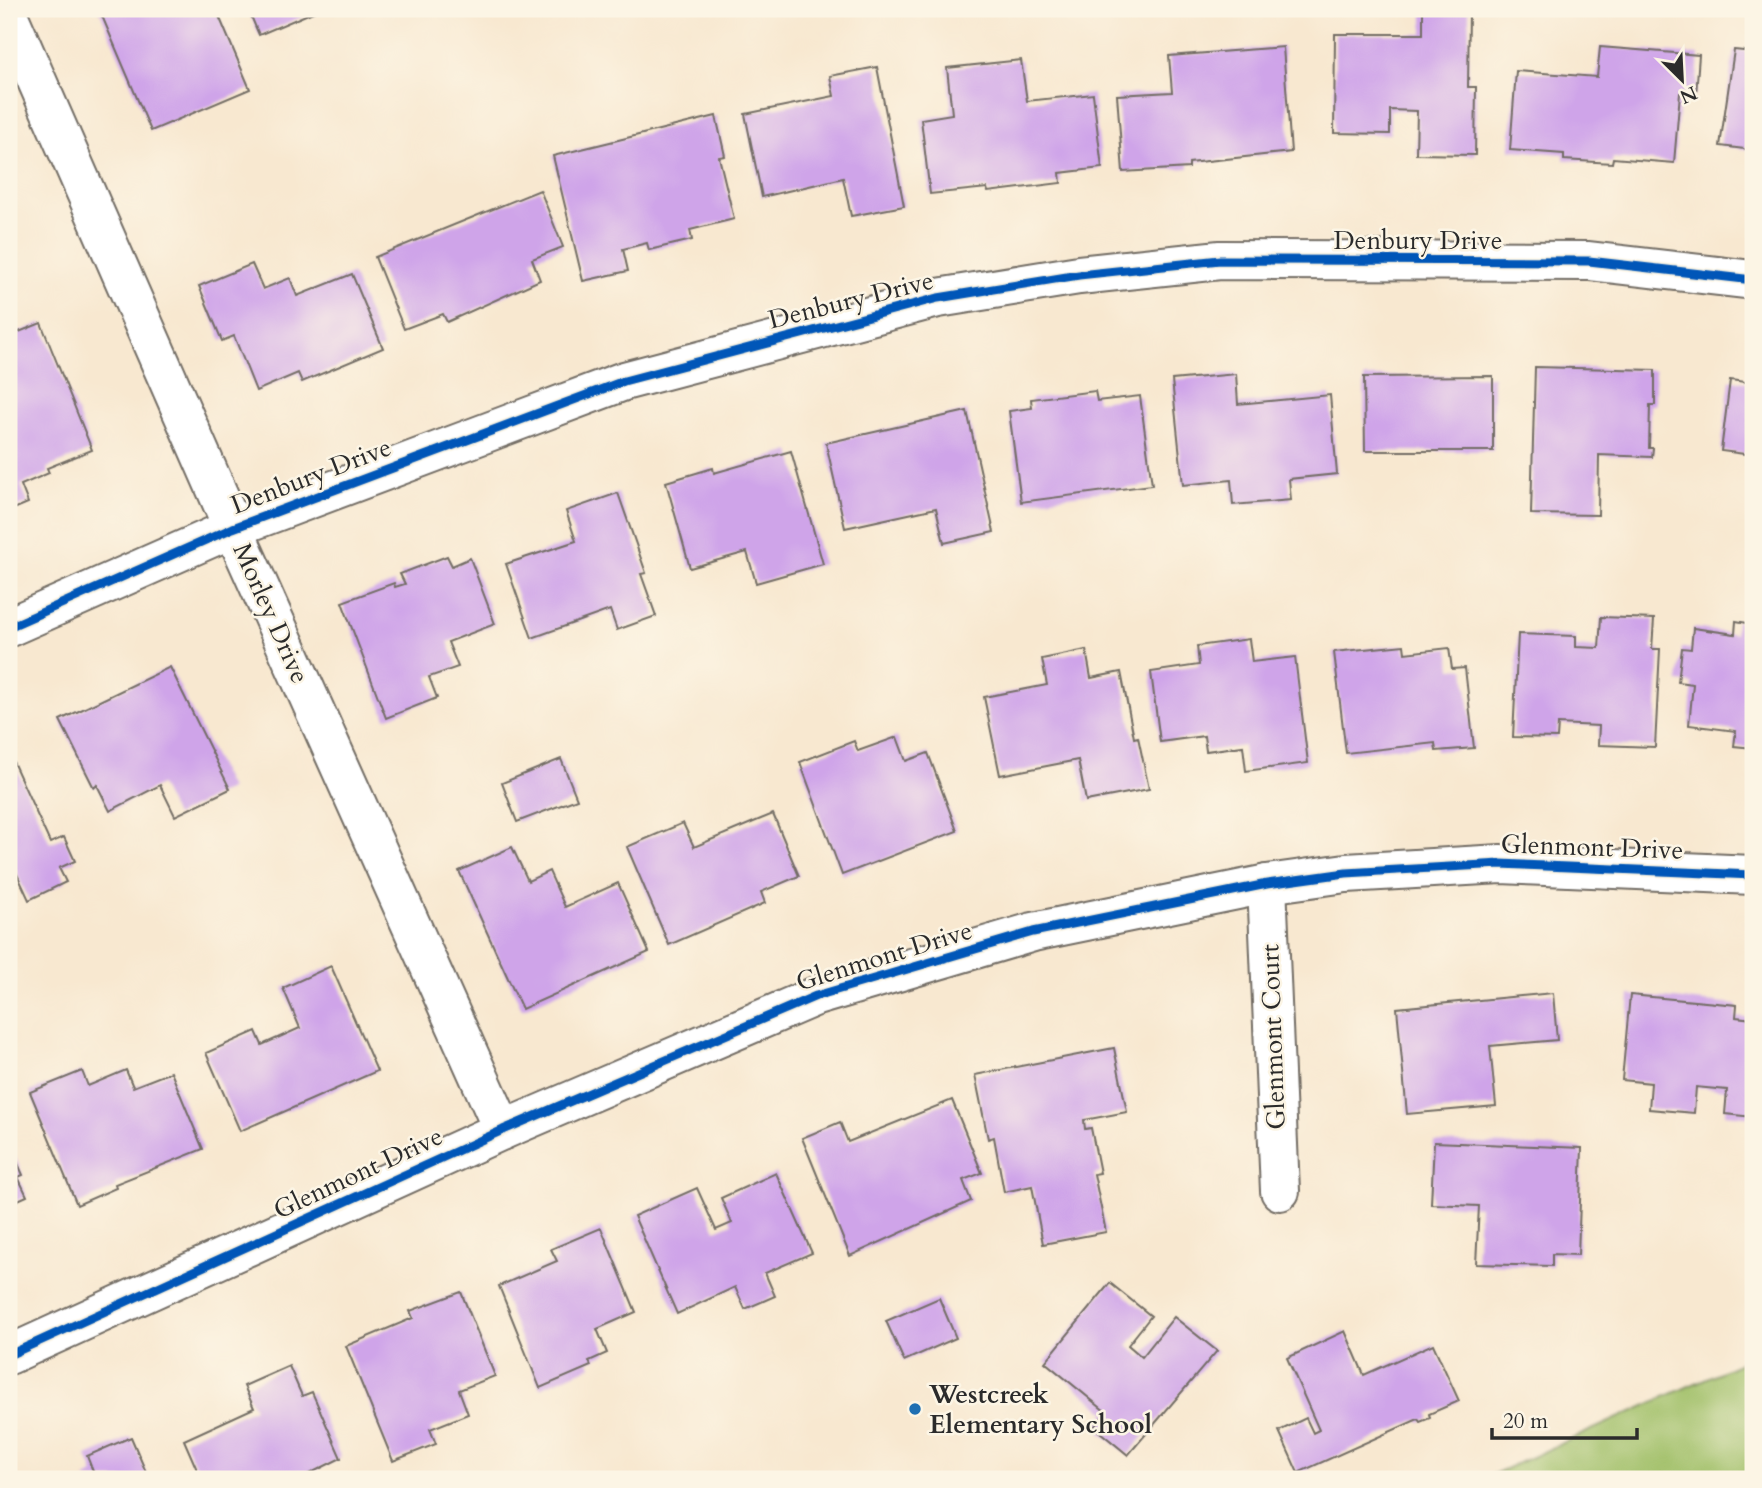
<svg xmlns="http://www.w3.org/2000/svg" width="1762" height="1488" font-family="Cardo,serif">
<rect width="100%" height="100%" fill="#fcf5e5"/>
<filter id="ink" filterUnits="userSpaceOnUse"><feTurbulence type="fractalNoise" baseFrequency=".0143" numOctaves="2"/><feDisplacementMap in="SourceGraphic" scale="14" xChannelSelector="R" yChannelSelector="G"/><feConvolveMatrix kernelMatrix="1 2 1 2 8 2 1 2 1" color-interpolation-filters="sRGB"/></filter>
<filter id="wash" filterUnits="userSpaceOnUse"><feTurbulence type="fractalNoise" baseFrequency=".00686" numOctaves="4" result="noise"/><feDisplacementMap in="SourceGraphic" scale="28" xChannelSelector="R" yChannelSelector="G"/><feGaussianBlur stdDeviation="1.57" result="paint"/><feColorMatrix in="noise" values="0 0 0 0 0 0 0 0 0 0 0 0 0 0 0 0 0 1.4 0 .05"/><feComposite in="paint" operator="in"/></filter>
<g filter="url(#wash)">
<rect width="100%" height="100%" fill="#f8e8d0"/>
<polygon fill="#a1c069" stroke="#66764a" stroke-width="2" points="1753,1357 1753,1479 1483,1479"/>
<g id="blocks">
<g fill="#cfa4e9">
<polygon points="99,9 216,9 250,89 151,131"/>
<polygon points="248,9 320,9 259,35"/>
<polygon points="1423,11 1469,11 1468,87 1476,87 1475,155 1416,154 1417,111 1390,110 1390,134 1334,133 1335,34 1423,34"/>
<polygon points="1283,47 1291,152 1189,163 1189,168 1123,172 1117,95 1172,92 1169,56"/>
<polygon points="1600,47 1699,55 1696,95 1680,93 1674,163 1613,158 1612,163 1564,160 1564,154 1510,150 1516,71 1597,77"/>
<polygon points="1734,50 1753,52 1753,150 1720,146"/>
<polygon points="1021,60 1027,101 1093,94 1102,168 1060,173 1061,183 988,192 987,188 930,194 921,119 952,114 947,68"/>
<polygon points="877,67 904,206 851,216 843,178 762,197 745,114 834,96 830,76"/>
<polygon points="716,116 725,156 719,157 734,219 690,230 692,240 649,250 647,243 623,249 628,271 583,281 553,156"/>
<polygon points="540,190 563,247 532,259 540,280 447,322 443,314 404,329 375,257"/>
<polygon points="252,264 263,289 290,278 297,296 352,274 383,348 302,382 298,373 256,391 234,336 222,341 199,286"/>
<polygon points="41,323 92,450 47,468 49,473 21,485 28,503 9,511 9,336"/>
<polygon points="1535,367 1655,370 1655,405 1650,405 1649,448 1653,448 1652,457 1599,455 1598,515 1531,514"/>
<polygon points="1236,374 1238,404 1330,395 1337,474 1289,479 1291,500 1233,505 1231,480 1183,485 1172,380"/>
<polygon points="1493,376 1493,451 1365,451 1364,377"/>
<polygon points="1730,380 1753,383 1753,455 1721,451"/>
<polygon points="1095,391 1097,401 1140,396 1152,485 1021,502 1009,411 1032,408 1031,399"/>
<polygon points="967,411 994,532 944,543 936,508 845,528 826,443"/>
<polygon points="791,451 823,564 756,583 747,552 690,568 666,482 713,468 714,473"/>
<polygon points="618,493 646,573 641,574 656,616 617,630 610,610 532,638 506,564 576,541 566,511"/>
<polygon points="447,556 452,566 470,558 495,624 448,642 458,667 429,677 437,698 386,718 342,602 394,583 395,587 405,584 400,574"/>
<polygon points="1601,617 1654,619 1652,649 1660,649 1655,747 1598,745 1599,726 1558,724 1557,738 1513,737 1518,634 1576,636 1576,647 1599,648"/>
<polygon points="1736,621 1753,624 1753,748 1734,746 1736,731 1689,725 1693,684 1678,682 1682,648 1691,649 1693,628 1735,634"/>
<polygon points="1249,639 1252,662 1295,657 1308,763 1246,771 1243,746 1206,751 1204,736 1160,742 1151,672 1199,665 1197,646"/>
<polygon points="1404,645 1405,653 1449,648 1452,669 1465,668 1474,748 1436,751 1435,743 1346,753 1334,652"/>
<polygon points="1086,650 1091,678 1121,672 1134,738 1138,737 1149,789 1086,801 1078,760 1000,775 984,697 1047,685 1042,659"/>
<polygon points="170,667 230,789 175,816 160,785 110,811 97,785 94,788 60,720"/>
<polygon points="897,737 906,761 928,753 957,831 842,875 800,762 854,741 858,751"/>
<polygon points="9,753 50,843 64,837 75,861 59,868 66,882 29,900 11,861 9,862"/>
<polygon points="561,759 577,799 517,822 502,783"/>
<polygon points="773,814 799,876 761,892 765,903 669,945 627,847 683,823 694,847"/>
<polygon points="512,847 528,881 549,871 565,907 618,883 649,952 522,1009 459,871"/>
<polygon points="331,966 377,1071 240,1131 206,1053 256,1031 262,1045 300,1028 283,988"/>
<polygon points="1553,993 1557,1040 1490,1046 1496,1106 1407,1114 1397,1008"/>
<polygon points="1630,995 1737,1005 1736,1017 1753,1019 1753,1117 1725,1114 1727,1090 1696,1087 1694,1113 1649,1109 1651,1083 1622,1080"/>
<polygon points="1114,1048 1127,1112 1084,1120 1085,1129 1091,1128 1100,1173 1094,1174 1106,1232 1043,1244 1032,1186 1004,1192 994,1137 988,1139 975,1075"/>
<polygon points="126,1070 133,1087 171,1072 203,1149 115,1184 116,1188 77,1205 30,1092 82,1071 88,1086"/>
<polygon points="952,1100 982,1173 963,1180 971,1201 850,1256 802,1138 840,1122 848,1142"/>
<polygon points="1434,1142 1582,1148 1578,1255 1552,1254 1552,1266 1476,1264 1479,1206 1431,1204"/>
<polygon points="9,1143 23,1175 18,1177 27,1196 9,1204"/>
<polygon points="776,1173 812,1253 765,1273 775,1296 745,1309 735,1287 677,1314 634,1216 697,1188 716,1230 732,1223 721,1198"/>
<polygon points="601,1228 636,1312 597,1329 607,1353 589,1361 591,1366 540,1388 499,1286 557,1261 551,1249"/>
<polygon points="1110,1283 1151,1316 1128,1345 1142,1357 1174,1317 1217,1351 1128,1455 1094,1427 1106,1412 1045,1362"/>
<polygon points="461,1292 495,1376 459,1390 468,1414 430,1429 436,1444 393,1461 346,1346 413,1318 410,1311"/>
<polygon points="939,1298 956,1338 904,1361 886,1321"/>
<polygon points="1345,1331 1364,1375 1433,1344 1459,1401 1429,1414 1430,1418 1420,1422 1418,1419 1298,1473 1279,1431 1306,1418 1313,1433 1319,1430 1287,1358"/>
<polygon points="289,1366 302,1396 312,1392 341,1458 301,1478 201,1479 184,1440 254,1408 244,1386"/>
<polygon points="131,1437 149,1479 83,1479 94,1474 87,1456"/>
</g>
</g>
</g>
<g filter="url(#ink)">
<use href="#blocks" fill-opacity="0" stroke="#736d65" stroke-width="2"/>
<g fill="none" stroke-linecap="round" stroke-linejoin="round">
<defs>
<g id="minor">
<polyline points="9,17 233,528 503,1130"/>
<polyline points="9,627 233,528 624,381 938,298 1079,275 1220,260 1589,261 1753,280"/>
<polyline points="1267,884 1280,1191"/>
<polyline points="9,1355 503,1130 816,996 1033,932 1267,884 1346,873 1501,864 1753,875"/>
</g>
</defs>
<use href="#minor" stroke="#736d65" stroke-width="42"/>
<use href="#minor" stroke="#fff" stroke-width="38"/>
<defs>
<g id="cycleway">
<polyline points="9,627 233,528 624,381 938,298 1079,275 1220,260 1589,261 1753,280"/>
<polyline points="9,1355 503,1130 816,996 1033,932 1267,884 1346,873 1501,864 1753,875"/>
</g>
</defs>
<use href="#cycleway" stroke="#fcf5e5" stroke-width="13"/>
<use href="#cycleway" stroke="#0057b8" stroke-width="9"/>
</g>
</g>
<circle fill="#1f6fb2" stroke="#fcf5e5" stroke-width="2.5" cx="915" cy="1409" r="7"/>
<g text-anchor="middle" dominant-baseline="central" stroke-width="5" stroke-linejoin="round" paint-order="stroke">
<g font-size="26" fill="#2b2b2b" stroke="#fcf5e5">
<text x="1418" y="240">Denbury Drive</text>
<text transform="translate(851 300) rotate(-14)">Denbury Drive</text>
<text transform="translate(311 476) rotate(-21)">Denbury Drive</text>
<text transform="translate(271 613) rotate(66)">Morley Drive</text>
<text transform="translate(1592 847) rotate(2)">Glenmont Drive</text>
<text transform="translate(884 956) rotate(-17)">Glenmont Drive</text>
<text transform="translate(1273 1037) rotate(-92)">Glenmont Court</text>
<text transform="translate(358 1173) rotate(-25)">Glenmont Drive</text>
</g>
<g font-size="26" font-weight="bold" fill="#2b2b2b" stroke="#fcf5e5" text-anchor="start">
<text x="929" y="1394">Westcreek<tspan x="929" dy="30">Elementary School</tspan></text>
</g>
</g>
<rect width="1762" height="1488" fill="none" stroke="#fcf5e5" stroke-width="35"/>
<g transform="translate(1682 80) rotate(156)" stroke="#fcf5e5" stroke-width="5" paint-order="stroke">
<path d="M0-5L12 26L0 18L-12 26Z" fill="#2b2b2b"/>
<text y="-10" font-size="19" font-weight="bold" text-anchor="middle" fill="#2b2b2b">N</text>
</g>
<path d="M1492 1428v10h145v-10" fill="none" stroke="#2b2b2b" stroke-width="3.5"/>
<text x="1503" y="1428" font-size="21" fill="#2b2b2b" stroke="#fcf5e5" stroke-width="5" paint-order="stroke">20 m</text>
</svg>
